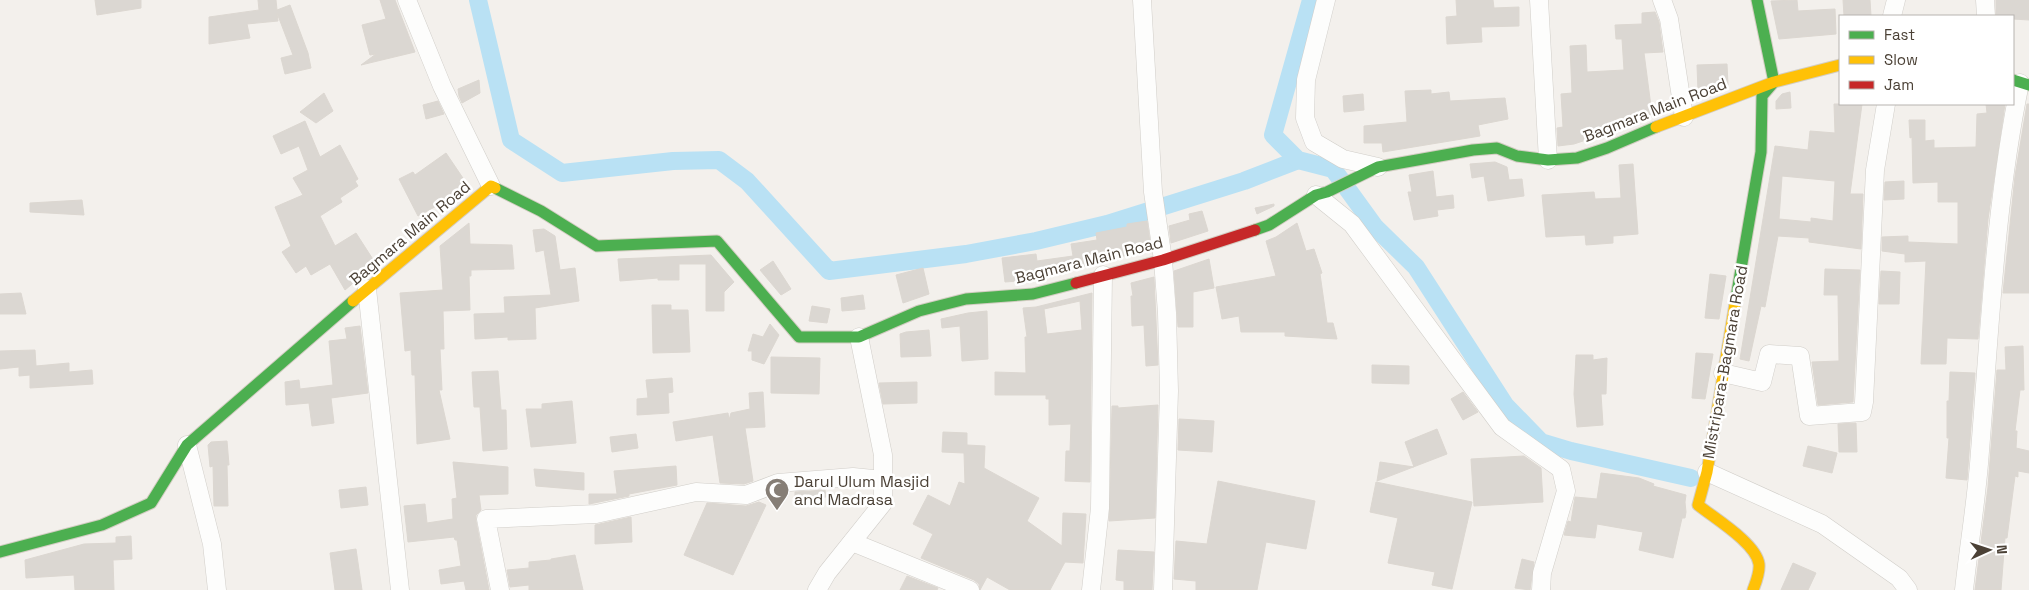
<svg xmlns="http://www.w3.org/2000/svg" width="2029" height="590" font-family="'Space Grotesk',sans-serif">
<rect width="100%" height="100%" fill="#f3f0ec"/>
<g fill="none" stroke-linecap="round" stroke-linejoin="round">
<g stroke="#b9e1f4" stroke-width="18">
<polyline points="478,0 511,140 562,173 673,161 719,160 747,181 829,271 966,254 1036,241 1107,224 1244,181 1298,160"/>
<polyline points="1311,0 1273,135 1298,160 1333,169 1375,227 1416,267 1505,405 1541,442 1571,451 1691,478"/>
</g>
</g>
<g fill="#dbd7d2" stroke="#dcd7d1" fill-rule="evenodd">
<polygon points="95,0 141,0 141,8 97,15"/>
<polygon points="258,0 276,0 277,10 290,5 308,53 311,68 285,74 281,58 293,55 277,13 278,21 247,24 250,38 209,44 209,17 259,10"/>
<polygon points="380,0 395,0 415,52 361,65 376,54 370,55 362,25 386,19"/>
<polygon points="1456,0 1493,0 1494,8 1519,7 1519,26 1481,27 1482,42 1447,44 1446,17 1457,16"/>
<polygon points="1797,0 1798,11 1835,9 1836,34 1779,39 1771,1"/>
<polygon points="1843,0 1870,0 1871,16 1844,16"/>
<polygon points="1996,0 2029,0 2029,20 2013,19 2013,16 1996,16"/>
<polygon points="1655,12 1659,22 1663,52 1644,53 1652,114 1616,119 1617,129 1592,131 1592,138 1574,144 1558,146 1557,128 1563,127 1561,94 1572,93 1570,46 1586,45 1587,72 1624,70 1622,39 1616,39 1615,25 1642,24 1642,13"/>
<polygon points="1727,64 1728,85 1713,91 1698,91 1697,65"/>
<polygon points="479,80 480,93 462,103 459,96 458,89"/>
<polygon points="1431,90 1431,94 1449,92 1450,101 1505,98 1508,119 1478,125 1480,136 1383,152 1382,143 1364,143 1364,126 1407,122 1405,91"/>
<polygon points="1790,92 1791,108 1776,109 1776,101 1782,94"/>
<polygon points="324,93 333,111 316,123 300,112"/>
<polygon points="1363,94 1364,110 1344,112 1343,96"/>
<polygon points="438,101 444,114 426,119 423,105"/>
<path d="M1834,104H1862L1850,194H1863L1861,249L1809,242V238L1778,236L1765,307L1761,306L1749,361L1740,359L1775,146L1808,150L1810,131L1835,133ZM1782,176L1835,181L1833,221L1811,218V222L1779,219Z"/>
<polygon points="1986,104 2005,104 1988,219 1978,339 1947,338 1946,364 1921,364 1926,261 1905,262 1905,254 1882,251 1882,237 1908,236 1908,242 1958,244 1958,202 1938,202 1938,182 1913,183 1912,137 1910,138 1909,120 1925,120 1925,141 1934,140 1934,148 1976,147 1977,114 1987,113"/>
<polygon points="2027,104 2029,104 2029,293 2003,293 2015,176"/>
<polygon points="305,121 320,157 340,145 358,179 355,181 358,186 340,198 342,202 320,216 335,246 356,233 376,264 345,290 330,264 311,275 306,266 296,273 282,252 291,246 275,207 303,195 293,178 308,170 299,146 281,154 273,136"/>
<polygon points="446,153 469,187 455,198 455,196 418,216 399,179 413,172 415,175"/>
<polygon points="1495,162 1507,167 1509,180 1522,179 1524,196 1488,201 1484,176 1472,178 1470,164"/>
<polygon points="1633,164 1638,234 1613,236 1613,243 1586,245 1585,235 1546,237 1542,195 1594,192 1595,199 1621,198 1619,165"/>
<polygon points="1433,171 1436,197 1453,195 1454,208 1437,210 1438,216 1414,220 1408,192 1412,192 1409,175"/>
<polygon points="1904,181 1904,199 1884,200 1885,182"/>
<polygon points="82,200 84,215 30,212 30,203"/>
<polygon points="1274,204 1274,206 1257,214 1255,208"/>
<polygon points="1202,211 1208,231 1171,243 1169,226 1190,220 1189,214"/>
<polygon points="1147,221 1151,249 1031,280 1005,282 1002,258 1036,254 1037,261 1073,256 1071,244 1097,240 1096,233 1127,227 1127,224"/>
<polygon points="469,223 470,244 512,245 514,269 471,270 471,276 469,276 470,310 443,311 444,349 440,349 442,390 439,390 450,439 417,444 415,375 412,375 411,350 405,351 400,293 443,290 440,246"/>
<polygon points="1297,223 1306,251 1314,249 1322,273 1320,274 1327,323 1333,323 1337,339 1285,336 1285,332 1241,332 1239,316 1222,319 1216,287 1276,276 1266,241 1276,237"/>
<polygon points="544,229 555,236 560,270 575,268 579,301 535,308 536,339 508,340 508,337 475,339 474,314 505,313 504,297 551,295 544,250 536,252 533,230"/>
<polygon points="711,255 734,282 724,292 724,311 706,311 706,264 679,264 679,280 658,280 658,278 620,281 618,259"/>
<polygon points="1209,259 1214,288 1193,292 1193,327 1178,327 1174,271"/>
<polygon points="773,261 791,289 781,295 760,270"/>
<polygon points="923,268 929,294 903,303 896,275"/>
<polygon points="1825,269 1860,270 1853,402 1818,405 1812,362 1839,361 1838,295 1824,295"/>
<polygon points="1881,271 1900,272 1899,304 1879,304"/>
<polygon points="1710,274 1726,276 1719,319 1705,318"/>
<polygon points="1154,277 1158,365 1146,366 1144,325 1132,326 1131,296 1133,296 1131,283"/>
<polygon points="21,293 26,314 0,314 0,294"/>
<path d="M1092,293L1090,482L1065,481L1066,451H1070L1071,424L1049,425V399H1046V395H995V372L1026,373L1025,337H1027L1023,308L1036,307ZM1080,301L1082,330L1047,334L1044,309Z"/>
<polygon points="863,295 865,309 842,311 841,298"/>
<polygon points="652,305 671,305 671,310 688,310 690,352 653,353"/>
<polygon points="812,306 830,309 827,323 809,321"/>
<polygon points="987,311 988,359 962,361 960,326 942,328 941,319 968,313"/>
<polygon points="770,324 779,335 764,364 752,360 752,351 748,351 753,334 763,337"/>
<polygon points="360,326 368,393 331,398 334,423 312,426 309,403 286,405 285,382 299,380 300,389 333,385 329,341 347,339 345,328"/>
<polygon points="929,330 931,356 901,357 900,334 906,332"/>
<polygon points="2023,346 2024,390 2020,390 2015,431 2017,431 2016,448 2029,451 2029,473 2018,471 2018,477 2015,476 2007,538 2005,538 2001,590 1975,590 1988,487 1997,370 2006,370 2005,347"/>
<polygon points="35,350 36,366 69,363 69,372 92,370 93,384 30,388 30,375 19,376 19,367 0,369 0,351"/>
<polygon points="1696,353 1713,354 1705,399 1692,398"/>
<polygon points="1576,355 1593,355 1593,360 1607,358 1606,394 1601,394 1603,425 1577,427 1574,394"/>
<polygon points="771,357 820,358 819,394 771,393"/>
<polygon points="1372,365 1409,366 1409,384 1372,383"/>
<polygon points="498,371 501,410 506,410 507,449 483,451 480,407 474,407 472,372"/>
<polygon points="1950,372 1975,373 1967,480 1946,478 1949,438 1947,438 1947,401 1949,401"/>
<polygon points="672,378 673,392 668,393 669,413 637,415 637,399 648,398 646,380"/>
<polygon points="917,382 917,403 883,404 879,383"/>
<polygon points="763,392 765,427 745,428 753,481 744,484 720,483 713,435 676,441 673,422 728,413 729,420 731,413 750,409 749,393"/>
<polygon points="1463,392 1478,412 1463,420 1451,399"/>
<polygon points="572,401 576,443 531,447 526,409 542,409 542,404"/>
<polygon points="1158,405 1155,518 1109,521 1112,406 1118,406 1118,408"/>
<polygon points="1179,419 1214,421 1212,452 1178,450"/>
<polygon points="1856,423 1857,452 1839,452 1838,424"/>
<polygon points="1437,429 1447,454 1377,481 1380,462 1414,467 1405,442"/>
<polygon points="943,432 967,433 967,445 985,446 984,468 1039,498 1027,521 1062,546 1063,513 1086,514 1083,563 1065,562 1050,590 1010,590 987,577 980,590 979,584 974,580 921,558 933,534 913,524 928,495 950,506 959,482 965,484 964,453 942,452"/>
<polygon points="636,434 638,448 612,452 610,437"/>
<polygon points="227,441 229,465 227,465 228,506 214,506 213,466 210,467 208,445 211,442"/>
<polygon points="1808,446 1837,453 1832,473 1803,466"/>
<polygon points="1524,456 1541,468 1543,502 1474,506 1471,459"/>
<polygon points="453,462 508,467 508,494 479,495 481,510 476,515 476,521 489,590 466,590 464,581 441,584 439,570 461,566 457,540 455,540 454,537 408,542 404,506 425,504 427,523 453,519 452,499 457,498"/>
<polygon points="676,466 677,485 629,494 629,496 589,504 589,494 617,494 614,471"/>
<polygon points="534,469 584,473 584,490 536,486"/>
<polygon points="1601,473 1639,478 1654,484 1653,486 1686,495 1685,502 1686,512 1685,518 1682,518 1673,558 1639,550 1643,532 1597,524 1595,538 1564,535 1568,521 1571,522 1575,497 1597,499"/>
<polygon points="1218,481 1315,501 1306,549 1266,542 1257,590 1196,590 1196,581 1174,579 1176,541 1207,544"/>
<polygon points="1376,482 1472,502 1452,589 1432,585 1435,572 1388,563 1398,518 1370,512"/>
<polygon points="366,487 368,505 341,508 339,490"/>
<polygon points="825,490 826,497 795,499 795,492"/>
<polygon points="759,502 766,505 733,575 684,555 707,503 746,506"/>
<polygon points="631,517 632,542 595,544 595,525"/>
<polygon points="131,536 132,559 113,560 114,590 75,590 74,575 26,578 25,560 84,544 116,543 116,537"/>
<polygon points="356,549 362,590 335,590 330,553"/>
<polygon points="1118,550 1154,552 1152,590 1124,590 1124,581 1116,580"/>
<polygon points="575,555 583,590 529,590 529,585 510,587 507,570 529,568 529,562 551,560 551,559"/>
<polygon points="1522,559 1534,562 1530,590 1515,588"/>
<polygon points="1793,563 1816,573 1808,590 1781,590"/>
<polygon points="907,576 938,588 937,590 900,590"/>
</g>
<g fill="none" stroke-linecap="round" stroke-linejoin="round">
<defs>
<g id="street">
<polyline points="407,0 442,86 491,186"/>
<polyline points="1142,0 1153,192 1163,260 1167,313 1169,391 1163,590"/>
<polyline points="1326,0 1306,80 1305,118 1314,142 1343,159 1378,167"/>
<polyline points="1539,0 1548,160"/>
<polyline points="1662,0 1669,19 1684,117"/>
<polyline points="1985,0 1986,16"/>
<polyline points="1892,16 1896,0"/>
<polyline points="1316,195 1352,224 1502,427 1561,469 1566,491 1542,573 1541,590"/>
<polyline points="367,289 400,590"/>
<polyline points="1723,373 1762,382 1769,354 1800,356 1809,416 1862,412 1864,402 1875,170 1886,104"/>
<polyline points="187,445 212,544 217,590"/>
<polyline points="1707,472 1822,524 1899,578 1908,590"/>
<polyline points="852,542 970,590"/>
<polyline points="500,590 486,519 596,514 696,492 746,495 778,483 853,477 883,480"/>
<polyline points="817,590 827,573 883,503 883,455 859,337"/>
<polyline points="1091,590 1100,508 1103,275"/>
<path d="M1964,590C1969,544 1977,497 1980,451C1990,328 1995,204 2020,83"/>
</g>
<g id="fast">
<polyline points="2013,80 2029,85"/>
<polyline points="495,188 541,211 597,246 717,241 799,337 859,337 919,311 966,299 1033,294 1076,283"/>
<polyline points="1255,230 1269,225 1316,195 1327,192 1378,167 1473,150 1497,148 1517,156 1548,160 1577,158 1607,148 1656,127"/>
<polyline points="1735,304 1761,152 1762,96 1774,82 1757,0"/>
<polyline points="0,552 102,525 151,503 187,445 353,301"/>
</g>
<g id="slow">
<polyline points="1656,127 1774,82 1840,65"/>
<polyline points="353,301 491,186 495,188"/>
<path d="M1735,304L1707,472L1698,505C1714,518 1756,543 1759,564C1760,573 1756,582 1753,590"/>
</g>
<polyline id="jam" points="1076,283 1163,260 1255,230"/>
</defs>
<use href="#street" stroke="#d1cec9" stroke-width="19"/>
<use href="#fast" stroke="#d3cdc2" stroke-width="13"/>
<use href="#slow" stroke="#d3cdc2" stroke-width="13"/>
<use href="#jam" stroke="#d3cdc2" stroke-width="13"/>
<use href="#street" stroke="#fdfdfc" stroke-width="18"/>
<use href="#fast" stroke="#4caf50" stroke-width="11"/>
<use href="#slow" stroke="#ffc107" stroke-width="11"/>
<use href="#jam" stroke="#c62828" stroke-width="11"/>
</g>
<defs>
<symbol id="mosque-pin" viewBox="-11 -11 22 30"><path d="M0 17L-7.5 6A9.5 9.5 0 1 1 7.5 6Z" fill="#867e76" stroke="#fff"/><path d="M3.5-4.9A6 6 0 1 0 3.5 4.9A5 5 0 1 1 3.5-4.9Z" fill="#fff"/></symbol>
</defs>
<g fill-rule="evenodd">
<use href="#mosque-pin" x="763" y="476" width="28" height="38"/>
</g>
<g text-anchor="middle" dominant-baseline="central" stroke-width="5" stroke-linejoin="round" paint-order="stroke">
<g font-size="16" fill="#4b4136" stroke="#fff">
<text transform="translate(1655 110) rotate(-21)">Bagmara Main Road</text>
<text transform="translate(410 233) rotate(-40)">Bagmara Main Road</text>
<text transform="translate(1089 260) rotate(-14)">Bagmara Main Road</text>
<text transform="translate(1725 362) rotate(-80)">Mistripara-Bagmara Road</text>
</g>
<g font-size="16" fill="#4b4136" stroke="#fff" text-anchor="start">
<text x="794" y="481">Darul Ulum Masjid<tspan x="794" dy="18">and Madrasa</tspan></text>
</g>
</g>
<rect x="1839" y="15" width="175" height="90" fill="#ffffff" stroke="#b7b3af"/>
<rect x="1849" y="31" width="25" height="8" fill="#4caf50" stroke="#b7b3af"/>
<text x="1884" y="40" font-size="15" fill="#4b4136">Fast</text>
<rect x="1849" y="56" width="25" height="8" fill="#ffc107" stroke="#b7b3af"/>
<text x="1884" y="65" font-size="15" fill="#4b4136">Slow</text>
<rect x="1849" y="81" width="25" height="8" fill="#c62828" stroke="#b7b3af"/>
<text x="1884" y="90" font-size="15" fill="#4b4136">Jam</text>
<g transform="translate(1989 550) rotate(87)" stroke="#ffffff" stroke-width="4" paint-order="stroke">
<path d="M0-4L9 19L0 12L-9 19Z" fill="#4b4136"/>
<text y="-8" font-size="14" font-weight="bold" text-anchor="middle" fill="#4b4136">N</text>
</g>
</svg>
